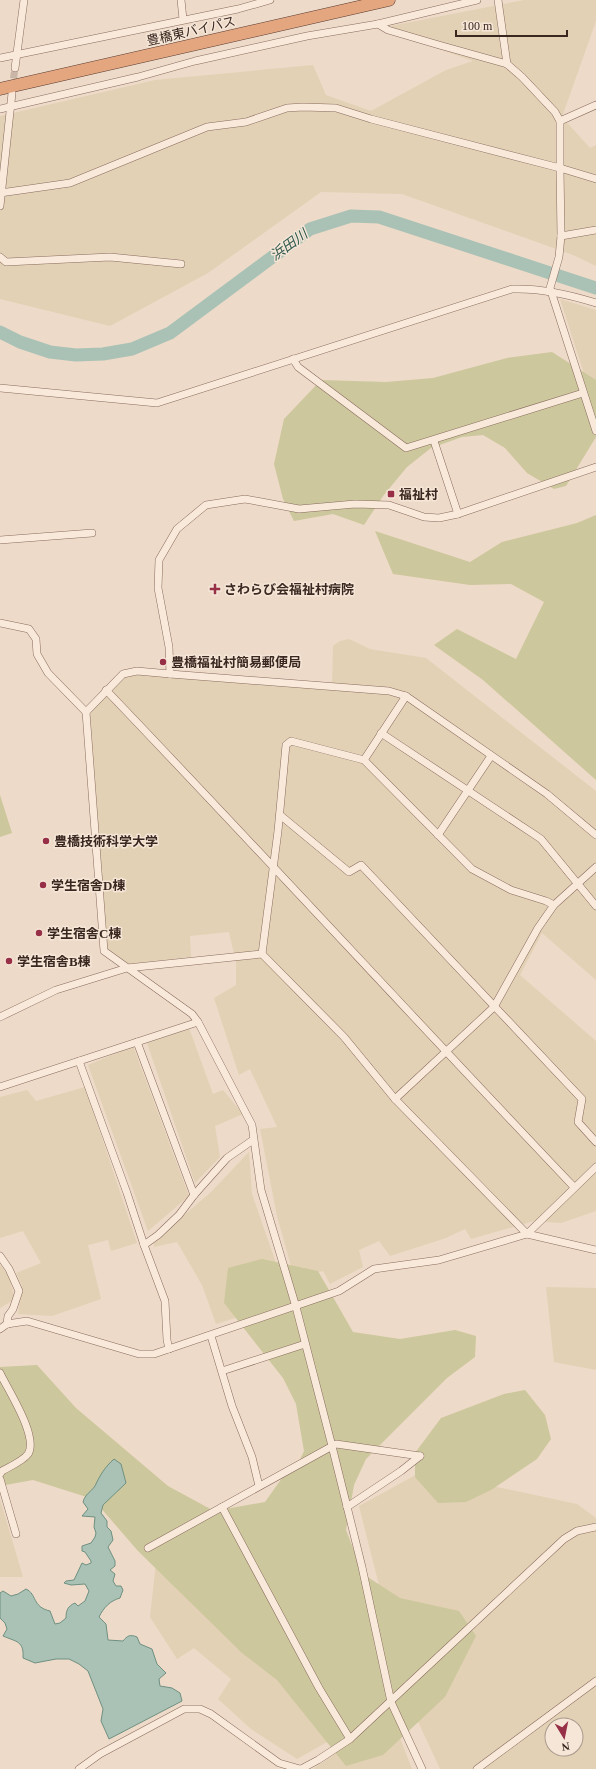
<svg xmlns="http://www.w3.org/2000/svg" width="596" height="1769" font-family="'Times New Roman','Noto Sans JP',serif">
<rect width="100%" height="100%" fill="#eedac8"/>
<g fill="#e3d1b5" fill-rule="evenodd">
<polygon points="524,0 596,0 596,21 562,117 590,148 596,145 596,266 573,255 402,194 321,192 208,273 110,326 0,299 0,116 155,80 313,65 326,95 371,111 446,70 473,61 380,28"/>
<polygon points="560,299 596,310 596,411"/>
<polygon points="349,639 370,649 426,658 596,791 596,980 542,933 520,975 596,1041 596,1211 561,1223 534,1221 471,1239 465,1229 446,1238 390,1256 379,1241 359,1250 363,1267 330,1284 323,1271 294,1277 277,1216 260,1129 277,1127 250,1069 239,1075 214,998 236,985 236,963 229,932 190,936 191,957 126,964 107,948 90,715 95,707 123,678 138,674 332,689 333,646 340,641"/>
<polygon points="189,1028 213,1094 223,1090 243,1114 215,1126 220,1157 195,1183 146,1040"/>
<polygon points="133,1046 189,1196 148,1231 88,1065"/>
<polygon points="85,1087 137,1243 111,1251 108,1240 88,1245 101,1299 52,1316 18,1314 22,1286 16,1273 41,1263 23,1231 0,1238 0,1097 27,1090 36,1101"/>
<polygon points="249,1152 252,1194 276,1263 248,1314 216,1324 202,1285 177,1242 154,1247 153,1242 211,1192"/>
<polygon points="0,1264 9,1277 15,1299 0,1308"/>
<polygon points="546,1287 596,1288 596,1370 554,1362"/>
<path d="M423,1471L577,1504L596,1518V1769H440L408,1700L359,1506ZM552,1725H576V1749H552Z"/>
<polygon points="0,1499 23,1577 0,1577"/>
<polygon points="157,1554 336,1737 297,1759 251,1729 218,1699 231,1679 194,1648 177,1659 150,1617"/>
<polygon points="391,1715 412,1769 313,1769"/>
</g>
<g fill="#ccc79c">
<polygon points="552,352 596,380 596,437 566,486 554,489 527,473 505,448 483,435 462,437 431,448 407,467 383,496 364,525 333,514 294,521 283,499 274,464 284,419 321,380 386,382 433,378 507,358"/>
<polygon points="596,515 596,780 483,680 434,645 457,629 516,659 544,602 511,584 470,585 393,574 375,531 470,562 502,542 577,523"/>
<polygon points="0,795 12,833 0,837"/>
<polygon points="262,1259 318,1271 353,1332 400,1339 455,1330 476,1336 475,1357 447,1378 366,1459 354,1485 346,1530 363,1574 400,1598 459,1611 476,1636 445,1697 383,1755 346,1766 277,1680 242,1653 138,1551 93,1499 33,1480 0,1486 0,1367 37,1365 76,1408 168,1486 214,1511 265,1502 287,1471 298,1464 304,1451 296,1404 283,1378 224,1303 228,1268"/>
<polygon points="525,1390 545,1415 551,1439 537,1459 491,1490 466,1502 438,1503 415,1477 415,1453 441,1418 504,1394"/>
</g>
<path fill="#a9c2b5" stroke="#6f9081" d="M114,1459L121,1464L126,1483L103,1505L101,1513L107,1521V1527L111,1531L113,1540L108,1547L115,1561V1566L110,1570L115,1574L113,1581L116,1586H121L123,1590L120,1598C110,1601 104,1607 99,1617L106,1624L108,1640L123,1641C127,1636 130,1634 137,1637L140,1644L152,1649L157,1664L166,1673L159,1679L160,1686L172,1688L180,1693L182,1701L109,1739L101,1721L103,1709L88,1671L79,1664L69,1659H56L35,1663L23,1658C24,1641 17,1642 3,1636L7,1629L5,1623L0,1618V1593L3,1591L11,1596L18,1594L26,1589C37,1594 32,1607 50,1611L55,1624L60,1623L66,1618C66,1610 68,1606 75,1603L78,1606L85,1601L89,1591L85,1584L71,1585L64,1583L66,1581L74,1580L82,1563L86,1565L91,1563V1561L85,1552L82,1551V1546L91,1543L95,1537L96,1533L94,1527L95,1517L82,1516L88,1509L83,1502C85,1494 91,1492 95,1486C100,1475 105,1467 114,1459Z"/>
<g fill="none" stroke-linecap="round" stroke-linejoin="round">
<polyline stroke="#a9c2b5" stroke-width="13" points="0,332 20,342 50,352 76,355 103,354 132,349 170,333 310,229 351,216 379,217 596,288"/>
<polyline stroke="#cab6a6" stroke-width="7" stroke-dasharray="7 3.5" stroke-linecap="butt" points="12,89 15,68"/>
<defs>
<g id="minor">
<polyline points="181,0 183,19"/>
<polyline points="498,0 507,64"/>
<polyline points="0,58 238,9 270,0"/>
<polyline points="15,68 24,0"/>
<polyline points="0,109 138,77 195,61 307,36 378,24 477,0"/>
<polyline points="560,121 596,105"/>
<polyline points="596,179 560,168 561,236 559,257 550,288 596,431"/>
<polyline points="0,193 70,183 207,127 246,122 287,108 303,107 336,108 371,119 560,168 560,121 555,112 522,77 507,64 439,45 388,30 378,24"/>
<polyline points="0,206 12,93"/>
<polyline points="561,236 596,230"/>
<polyline points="0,257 6,262 110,257 181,264"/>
<polyline points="293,359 298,367 406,448 583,393"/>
<path d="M0,388L157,403L512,289C541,288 568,294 596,303"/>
<polyline points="434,441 458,514"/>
<polyline points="0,540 92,533"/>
<polyline points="0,623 29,629 36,639 37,654 48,673 86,712"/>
<polyline points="170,674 389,691 406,696 547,794 596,835"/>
<path d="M106,690C263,854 417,1022 574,1187"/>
<polyline points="381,733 541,839 596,906"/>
<polyline points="364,760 406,696"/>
<polyline points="280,815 349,872 361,865 582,1099 578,1122 596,1142"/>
<polyline points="438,835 491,756"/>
<polyline points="262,954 278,831 286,745 291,741 364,760 472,869 511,890 546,901 554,905"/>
<polyline points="0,1017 56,990 127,968 262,954 344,1037 395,1099 527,1234 596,1167"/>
<polyline points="137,1042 194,1195"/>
<polyline points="79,1061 127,1193 144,1245 165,1301 167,1340 169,1349"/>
<polyline points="0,1087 198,1022"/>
<polyline points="395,1099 494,1007 538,928 554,905 596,867"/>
<polyline points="144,1245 158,1235 179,1215 194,1195 227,1158 253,1140"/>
<polyline points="0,1256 9,1269 19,1291 13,1309 8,1316 7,1324"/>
<polyline points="0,1329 7,1324 27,1321 139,1354 154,1354 339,1291 374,1269 439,1260 527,1234 596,1250"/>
<polyline points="211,1336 232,1406 252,1457 259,1486"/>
<polyline points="222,1371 305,1344"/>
<path d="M0,1373C8,1390 39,1437 28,1454C23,1461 9,1467 2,1471L0,1474"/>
<polyline points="0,1479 16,1534"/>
<polyline points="222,1507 319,1688 350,1739"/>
<polyline points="347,1507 401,1471 420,1456"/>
<polyline points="148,1548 336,1444 420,1456"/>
<polyline points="79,1769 100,1754 184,1709 200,1709 211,1714 279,1763 300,1769"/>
<polyline points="301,1769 318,1760 350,1739 564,1539 577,1531 596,1527"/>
<polyline points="422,1769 391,1702 362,1567 332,1446 296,1307 261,1190 252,1125 198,1022 192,1014 104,951 86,712 123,674 137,671 170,674 169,647 158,588 159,560 177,529 206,505 245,499 299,509 355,504 389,505 424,517 439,518 458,514 596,467"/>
<polyline points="477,1769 596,1681"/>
</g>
<polyline id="trunk" points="0,89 389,0"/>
</defs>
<use href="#minor" stroke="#896b5d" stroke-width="8"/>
<use href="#trunk" stroke="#573a31" stroke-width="13"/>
<use href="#minor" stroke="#f8e9db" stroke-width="7"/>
<use href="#trunk" stroke="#e4a67f" stroke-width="12"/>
</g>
<g fill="#972f47" stroke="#f5e6d7" stroke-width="1.5">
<rect x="387" y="490" width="8" height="8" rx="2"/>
<path d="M213 583h4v4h4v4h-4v4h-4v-4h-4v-4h4z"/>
<circle cx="163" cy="662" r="4"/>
<circle cx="46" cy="841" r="4"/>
<circle cx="43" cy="885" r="4"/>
<circle cx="39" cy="933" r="4"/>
<circle cx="9" cy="961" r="4"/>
</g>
<g text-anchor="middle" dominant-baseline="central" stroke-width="3" stroke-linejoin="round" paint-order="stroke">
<g font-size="13" fill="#3a2720" stroke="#f5e6d7">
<text transform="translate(191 31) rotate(-13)">豊橋東バイパス</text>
</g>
<g font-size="13" font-weight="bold" fill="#3a2720" stroke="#f5e6d7" text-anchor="start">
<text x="399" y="494">福祉村</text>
<text x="224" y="589">さわらび会福祉村病院</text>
<text x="171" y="662">豊橋福祉村簡易郵便局</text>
<text x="54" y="841">豊橋技術科学大学</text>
<text x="51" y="885">学生宿舎D棟</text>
<text x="47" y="933">学生宿舎C棟</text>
<text x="17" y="961">学生宿舎B棟</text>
</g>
<g font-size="14" font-style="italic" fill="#30594d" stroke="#f5e6d7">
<text transform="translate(289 245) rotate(-36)">浜田川</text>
</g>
</g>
<g transform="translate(564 1737) rotate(170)"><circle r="19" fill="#f5e6d7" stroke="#aa9a8e"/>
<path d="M0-3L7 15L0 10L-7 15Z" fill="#972f47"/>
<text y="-6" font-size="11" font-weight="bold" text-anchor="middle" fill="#3a2720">N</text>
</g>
<path d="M456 30v6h111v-6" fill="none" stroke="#3a2720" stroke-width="2"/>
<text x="462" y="30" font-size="12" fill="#3a2720" stroke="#f5e6d7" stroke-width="3" paint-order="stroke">100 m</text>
</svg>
